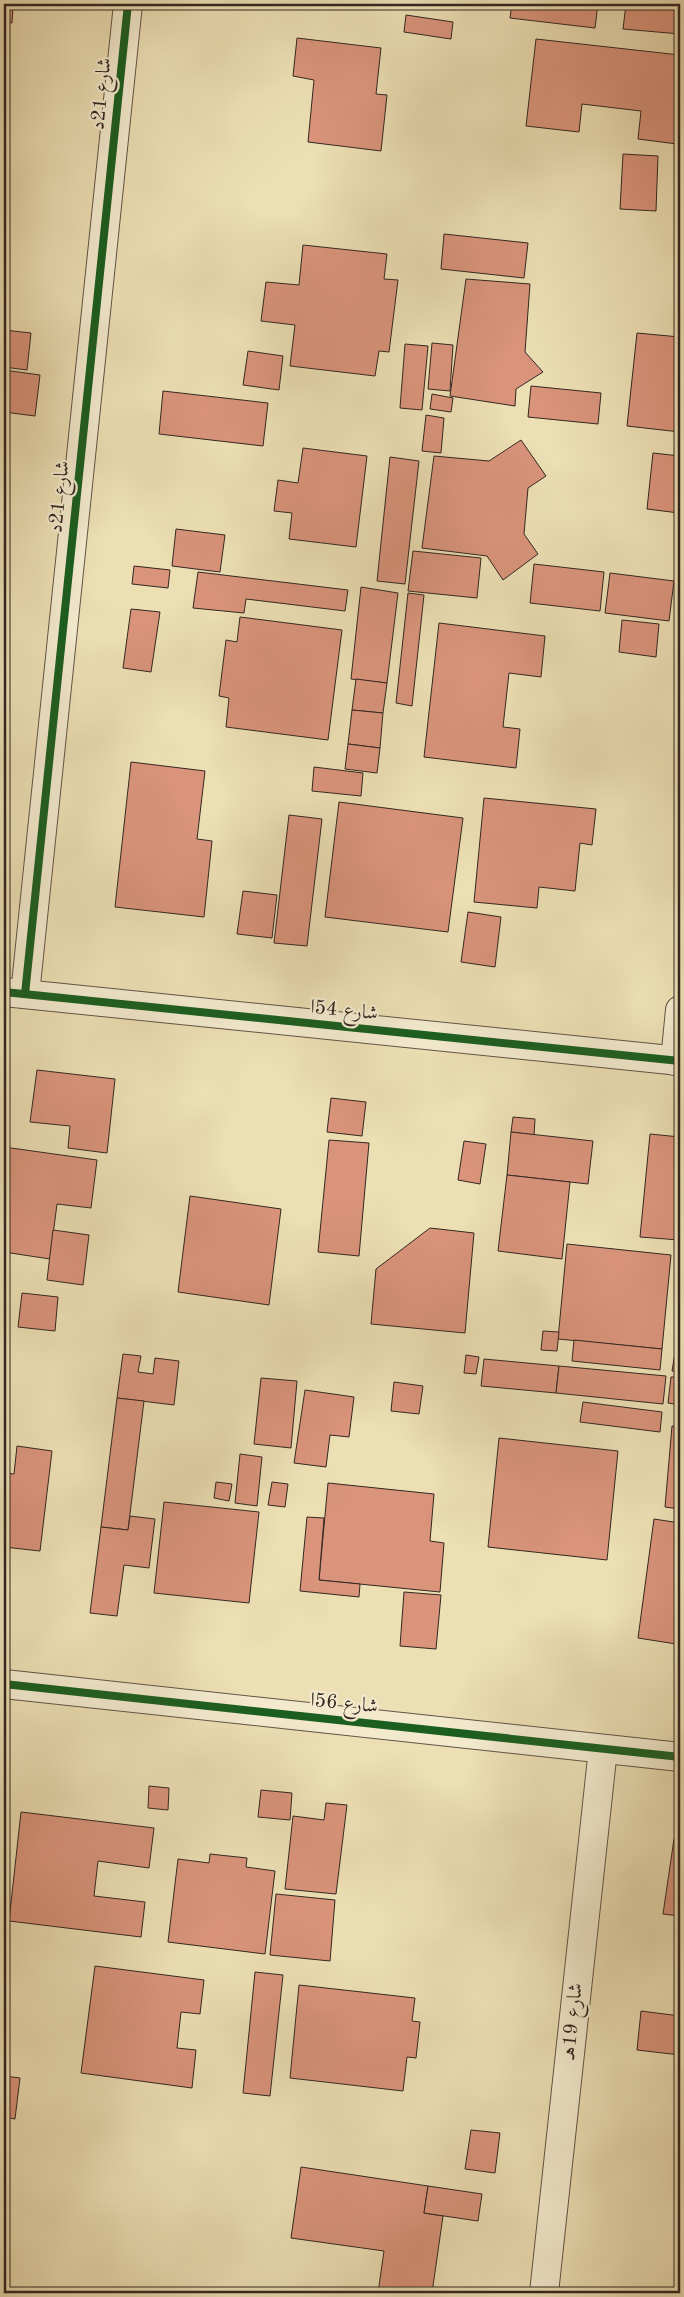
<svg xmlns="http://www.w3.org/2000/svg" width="684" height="2297" font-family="'Old Standard TT',Amiri,serif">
<rect width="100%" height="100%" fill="#ecdfb4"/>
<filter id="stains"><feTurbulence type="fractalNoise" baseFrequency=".004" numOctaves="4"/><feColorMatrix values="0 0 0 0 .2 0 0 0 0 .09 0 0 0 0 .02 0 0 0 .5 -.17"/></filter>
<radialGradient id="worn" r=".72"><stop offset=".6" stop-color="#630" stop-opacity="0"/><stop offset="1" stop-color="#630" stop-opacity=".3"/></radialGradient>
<g fill="#d9947b" stroke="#332621">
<polygon points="512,4 598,4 595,28 510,18"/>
<polygon points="626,4 680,4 680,34 623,29"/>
<polygon points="4,6 13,7 12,23 4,22"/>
<polygon points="406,15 453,22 451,39 404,32"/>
<polygon points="297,38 381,48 376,94 387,95 381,151 308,142 314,80 293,76"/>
<polygon points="536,39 680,55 680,116 677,144 638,139 641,111 582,104 579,132 526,126"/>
<polygon points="623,154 658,156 656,211 620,209"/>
<polygon points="444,234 528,243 524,278 441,269"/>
<polygon points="303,245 387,254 384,279 398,280 389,352 379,351 375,376 290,366 295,325 261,321 266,282 299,285"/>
<polygon points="466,279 530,284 525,352 543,372 516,389 515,406 450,396"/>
<polygon points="4,330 31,333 27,370 4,367"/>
<polygon points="637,333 680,337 680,432 627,426"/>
<polygon points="432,343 453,345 450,391 428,389"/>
<polygon points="405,344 428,346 422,410 400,408"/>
<polygon points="248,351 283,356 279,390 243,385"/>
<polygon points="4,370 40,375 35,416 4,412"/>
<polygon points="531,386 601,393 598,424 528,417"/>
<polygon points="163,391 268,403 263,446 159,434"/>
<polygon points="432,394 453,398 451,412 430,409"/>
<polygon points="426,415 444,418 441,453 422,451"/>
<polygon points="521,440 546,476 528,488 524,534 538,554 503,580 487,556 422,548 434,456 489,461"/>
<polygon points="303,448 367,456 356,547 289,539 292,513 274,511 278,480 298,483"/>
<polygon points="653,453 680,456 679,513 647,509"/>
<polygon points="390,457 419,461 405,584 377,581"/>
<polygon points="176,529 225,535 220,572 172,566"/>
<polygon points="413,551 481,558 477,598 408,591"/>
<polygon points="534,564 604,572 600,611 530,603"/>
<polygon points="134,566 170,570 168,588 132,584"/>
<polygon points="198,572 348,590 345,611 246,599 244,613 193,608"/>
<polygon points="610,573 674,581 669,621 605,613"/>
<polygon points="361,587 398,593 387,683 351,679"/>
<polygon points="408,593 424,595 412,706 396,703"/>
<polygon points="131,609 160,612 151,672 123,668"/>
<polygon points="240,617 342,630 328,740 226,727 229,698 219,696 226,640 237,642"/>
<polygon points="622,620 659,624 656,657 619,652"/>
<polygon points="439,623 545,636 541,677 509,673 503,727 520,729 516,768 424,757"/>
<polygon points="356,679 387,683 383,713 352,710"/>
<polygon points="352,710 383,713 380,748 348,744"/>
<polygon points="348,744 380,748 377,773 345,769"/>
<polygon points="131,762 205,771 197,839 212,841 204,917 115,907"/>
<polygon points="314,767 363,773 361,796 312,791"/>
<polygon points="484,798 596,809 592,845 580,843 575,891 539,887 537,908 474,902"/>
<polygon points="339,802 463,818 448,932 325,917"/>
<polygon points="289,815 322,819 307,946 274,943"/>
<polygon points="243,891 277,895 272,938 237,934"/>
<polygon points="468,912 501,917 495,967 461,962"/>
<polygon points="37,1070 115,1079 107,1153 68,1148 70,1126 30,1122"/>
<polygon points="331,1098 366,1102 362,1136 327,1132"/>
<polygon points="513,1117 535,1119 534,1135 511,1132"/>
<polygon points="511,1132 593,1141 588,1184 507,1175"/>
<polygon points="650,1134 680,1137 679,1240 640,1237"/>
<polygon points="329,1140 369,1143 359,1256 318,1252"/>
<polygon points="464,1141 486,1144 480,1184 458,1180"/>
<polygon points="4,1147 97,1160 91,1208 57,1204 50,1259 4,1252"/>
<polygon points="507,1175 570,1182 562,1259 498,1251"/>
<polygon points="190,1196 281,1209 269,1305 178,1292"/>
<polygon points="430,1228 474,1233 465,1333 371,1324 376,1269"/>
<polygon points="53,1230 89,1235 83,1285 47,1280"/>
<polygon points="567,1244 671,1255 662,1349 558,1339"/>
<polygon points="22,1293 58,1297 55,1331 18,1327"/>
<polygon points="543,1331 559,1332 557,1351 541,1350"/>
<polygon points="574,1340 662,1349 660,1370 572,1361"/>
<polygon points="675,1353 680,1354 680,1372 672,1371"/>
<polygon points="123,1354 141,1356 138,1372 153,1374 155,1358 179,1361 174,1405 117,1398"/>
<polygon points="466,1355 479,1357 476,1374 464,1373"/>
<polygon points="484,1359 559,1366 556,1393 481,1386"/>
<polygon points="559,1366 666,1376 663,1404 556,1393"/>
<polygon points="671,1377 680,1377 680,1405 668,1403"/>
<polygon points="261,1378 297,1381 291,1448 254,1444"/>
<polygon points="394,1382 423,1386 419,1414 391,1411"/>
<polygon points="305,1390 354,1397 349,1437 330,1435 326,1467 294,1463"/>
<polygon points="117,1398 144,1401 128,1530 101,1527"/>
<polygon points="583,1402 662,1412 660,1432 580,1422"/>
<polygon points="672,1426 680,1427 680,1509 665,1507"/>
<polygon points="499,1438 618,1451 607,1560 488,1547"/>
<polygon points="17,1446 52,1451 40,1551 4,1547 4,1473 14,1474"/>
<polygon points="240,1454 262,1457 257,1506 235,1503"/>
<polygon points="216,1482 232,1484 229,1501 214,1498"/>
<polygon points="272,1482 288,1484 285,1507 268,1505"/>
<polygon points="328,1483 434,1494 430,1541 444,1543 440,1592 319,1580"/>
<polygon points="164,1502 259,1512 249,1603 154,1593"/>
<polygon points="130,1516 155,1519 149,1568 124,1565 117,1616 90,1613 101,1527 128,1530"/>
<polygon points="307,1517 324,1518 319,1580 360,1584 359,1597 300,1591"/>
<polygon points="654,1519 680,1523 680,1611 676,1644 638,1638"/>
<polygon points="404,1592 441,1595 436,1649 400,1646"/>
<polygon points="149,1786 169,1788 168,1810 148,1808"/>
<polygon points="261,1790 292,1793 290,1820 258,1817"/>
<polygon points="326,1803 347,1805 336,1894 285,1889 293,1816 324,1820"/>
<polygon points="21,1812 154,1828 149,1868 98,1861 94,1896 145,1902 141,1937 9,1921"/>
<polygon points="674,1839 680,1840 680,1916 663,1914"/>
<polygon points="210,1854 247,1858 246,1867 275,1871 265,1954 168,1942 178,1859 209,1863"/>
<polygon points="276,1894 335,1900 330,1961 270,1955"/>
<polygon points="95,1966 204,1980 200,2014 181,2012 177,2048 196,2050 192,2088 81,2073"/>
<polygon points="255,1972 283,1975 270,2096 243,2093"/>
<polygon points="299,1985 415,1998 412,2021 420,2022 416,2058 407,2057 403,2091 290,2078"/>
<polygon points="641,2011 680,2016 680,2055 637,2050"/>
<polygon points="4,2076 20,2078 15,2119 4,2117"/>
<polygon points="471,2130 500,2133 495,2173 465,2169"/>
<polygon points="301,2167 428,2186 424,2213 443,2216 432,2293 378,2293 384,2251 291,2238"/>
<polygon points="428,2186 482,2194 478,2221 424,2213"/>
</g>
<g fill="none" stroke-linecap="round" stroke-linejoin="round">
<defs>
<g id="street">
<polyline points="4,992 680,1061"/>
<polyline points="25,994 128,4"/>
<polyline points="675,1061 680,1010"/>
<polyline points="4,1684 680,1757"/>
<polyline points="544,2293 603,1749"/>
</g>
</defs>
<use href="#street" stroke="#615446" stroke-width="30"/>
<use href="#street" stroke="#f3eace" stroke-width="28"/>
<defs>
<g id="cycleway">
<polyline points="4,992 680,1061"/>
<polyline points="25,994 128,4"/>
<polyline points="4,1684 680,1757"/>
</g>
</defs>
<use href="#cycleway" stroke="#f3eace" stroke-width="11"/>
<use href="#cycleway" stroke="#1b5e20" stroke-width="8"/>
</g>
<g text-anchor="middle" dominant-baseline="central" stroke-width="4.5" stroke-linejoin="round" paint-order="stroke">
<g font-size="20" fill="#332621" stroke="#f3eace">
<text transform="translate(102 94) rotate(-84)">شارع 21د</text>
<text transform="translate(60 497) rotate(-84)">شارع 21د</text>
<text transform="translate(344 1011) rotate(6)">شارع 54ا</text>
<text transform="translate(344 1704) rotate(6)">شارع 56ا</text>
<text transform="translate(573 2021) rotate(-84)">شارع 19هـ</text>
</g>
</g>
<rect width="684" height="2297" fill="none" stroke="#ecdfb4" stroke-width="20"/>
<rect x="5" y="5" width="674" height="2287" fill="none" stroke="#332621" stroke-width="2.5"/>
<rect x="10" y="10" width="664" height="2277" fill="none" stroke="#332621"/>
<rect width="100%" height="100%" filter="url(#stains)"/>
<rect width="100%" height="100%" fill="url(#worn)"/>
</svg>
